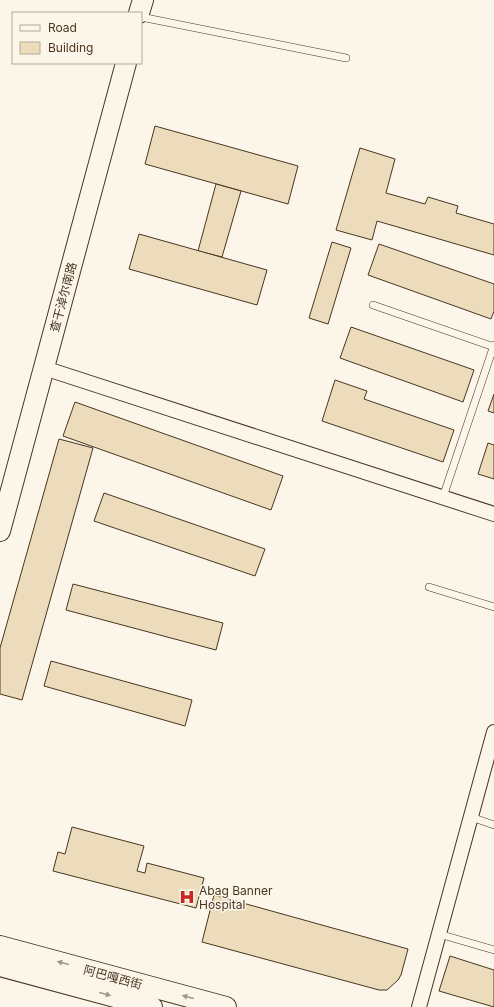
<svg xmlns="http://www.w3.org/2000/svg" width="494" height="1007" font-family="Inter,'Noto Sans SC',sans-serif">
<rect width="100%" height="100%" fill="#fbf6e9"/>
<g fill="#ecdcbc" stroke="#4a3520">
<polygon points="155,126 298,166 288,204 145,164"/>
<polygon points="360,148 395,159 386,193 425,204 428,197 458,206 456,213 494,224 494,255 377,221 372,240 336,230"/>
<polygon points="216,184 241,191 222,257 198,251"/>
<polygon points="139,234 267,270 257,305 129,269"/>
<polygon points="332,242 351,248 328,324 309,318"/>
<polygon points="379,244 494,284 494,311 491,319 368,275"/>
<polygon points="351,327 474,370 463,402 340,358"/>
<polygon points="335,380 367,391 364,399 454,430 443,462 322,421"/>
<polygon points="494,394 494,413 488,411"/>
<polygon points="75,402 283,476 271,510 63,436"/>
<polygon points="59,439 93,448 22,700 0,694 0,648"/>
<polygon points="488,443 494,445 494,479 478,474"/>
<polygon points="104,493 265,549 255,576 94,521"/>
<polygon points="73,584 223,623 216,650 66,610"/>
<polygon points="51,661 192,700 185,726 44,686"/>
<polygon points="72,827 144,846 137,871 145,873 147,863 204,878 196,908 53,871 58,852 65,854"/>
<polygon points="214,895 408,949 401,975 398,980 387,990 379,990 202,942"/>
<polygon points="450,956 494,970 494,1007 439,991"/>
</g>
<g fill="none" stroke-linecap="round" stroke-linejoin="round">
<defs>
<g id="lane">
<polyline points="141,17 346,58"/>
<polyline points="373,305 494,347"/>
<polyline points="443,497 494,345"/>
<polyline points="429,587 494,607"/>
<polyline points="471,817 494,825"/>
<polyline points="439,934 494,950"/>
</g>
<g id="street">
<polyline points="44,368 494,514"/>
<polyline points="419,1007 494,732"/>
</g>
<g id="secondary">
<polyline points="139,13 143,0"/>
<polyline points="0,531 126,63"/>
<polyline points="0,946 226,1007"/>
<polyline points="0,966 152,1007"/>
</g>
</defs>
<use href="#lane" stroke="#4a3520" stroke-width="8"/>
<use href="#street" stroke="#4a3520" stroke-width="16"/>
<use href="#secondary" stroke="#4a3520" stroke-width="22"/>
<use href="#lane" stroke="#fbf6e9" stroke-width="7"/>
<use href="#street" stroke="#fbf6e9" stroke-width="14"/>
<use href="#secondary" stroke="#fbf6e9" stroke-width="20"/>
</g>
<defs><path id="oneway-solid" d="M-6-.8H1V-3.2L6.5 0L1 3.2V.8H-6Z"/></defs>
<g fill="#a29684">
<use href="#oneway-solid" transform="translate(63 963) rotate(-165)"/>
<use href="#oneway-solid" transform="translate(105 994) rotate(15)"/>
<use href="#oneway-solid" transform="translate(188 997) rotate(-165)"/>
</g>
<defs>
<symbol id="hospital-bare" viewBox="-9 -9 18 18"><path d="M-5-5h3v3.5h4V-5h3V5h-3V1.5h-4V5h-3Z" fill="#c62828" stroke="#fbf6e9" stroke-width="2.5" paint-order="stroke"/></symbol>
</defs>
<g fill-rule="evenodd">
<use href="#hospital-bare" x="176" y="886" width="22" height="22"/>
</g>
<g text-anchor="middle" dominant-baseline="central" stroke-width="3" stroke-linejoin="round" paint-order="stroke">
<g font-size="12" fill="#4a3520" stroke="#fbf6e9">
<text transform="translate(63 297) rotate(-75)">查干淖尔南路</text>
<text transform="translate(113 977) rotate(15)">阿巴嘎西街</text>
</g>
<g font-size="12" fill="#4a3520" stroke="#fbf6e9" text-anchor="start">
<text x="199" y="890">Abag Banner<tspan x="199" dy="14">Hospital</tspan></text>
</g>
</g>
<rect x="12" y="12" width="130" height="52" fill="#fbf6e9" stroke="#b4a999"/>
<rect x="20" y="25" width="20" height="6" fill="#fbf6e9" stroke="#b4a999"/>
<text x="48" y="32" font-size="12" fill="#4a3520">Road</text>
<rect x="20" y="42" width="20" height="12" fill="#ecdcbc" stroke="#b4a999"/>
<text x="48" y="52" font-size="12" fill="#4a3520">Building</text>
</svg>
